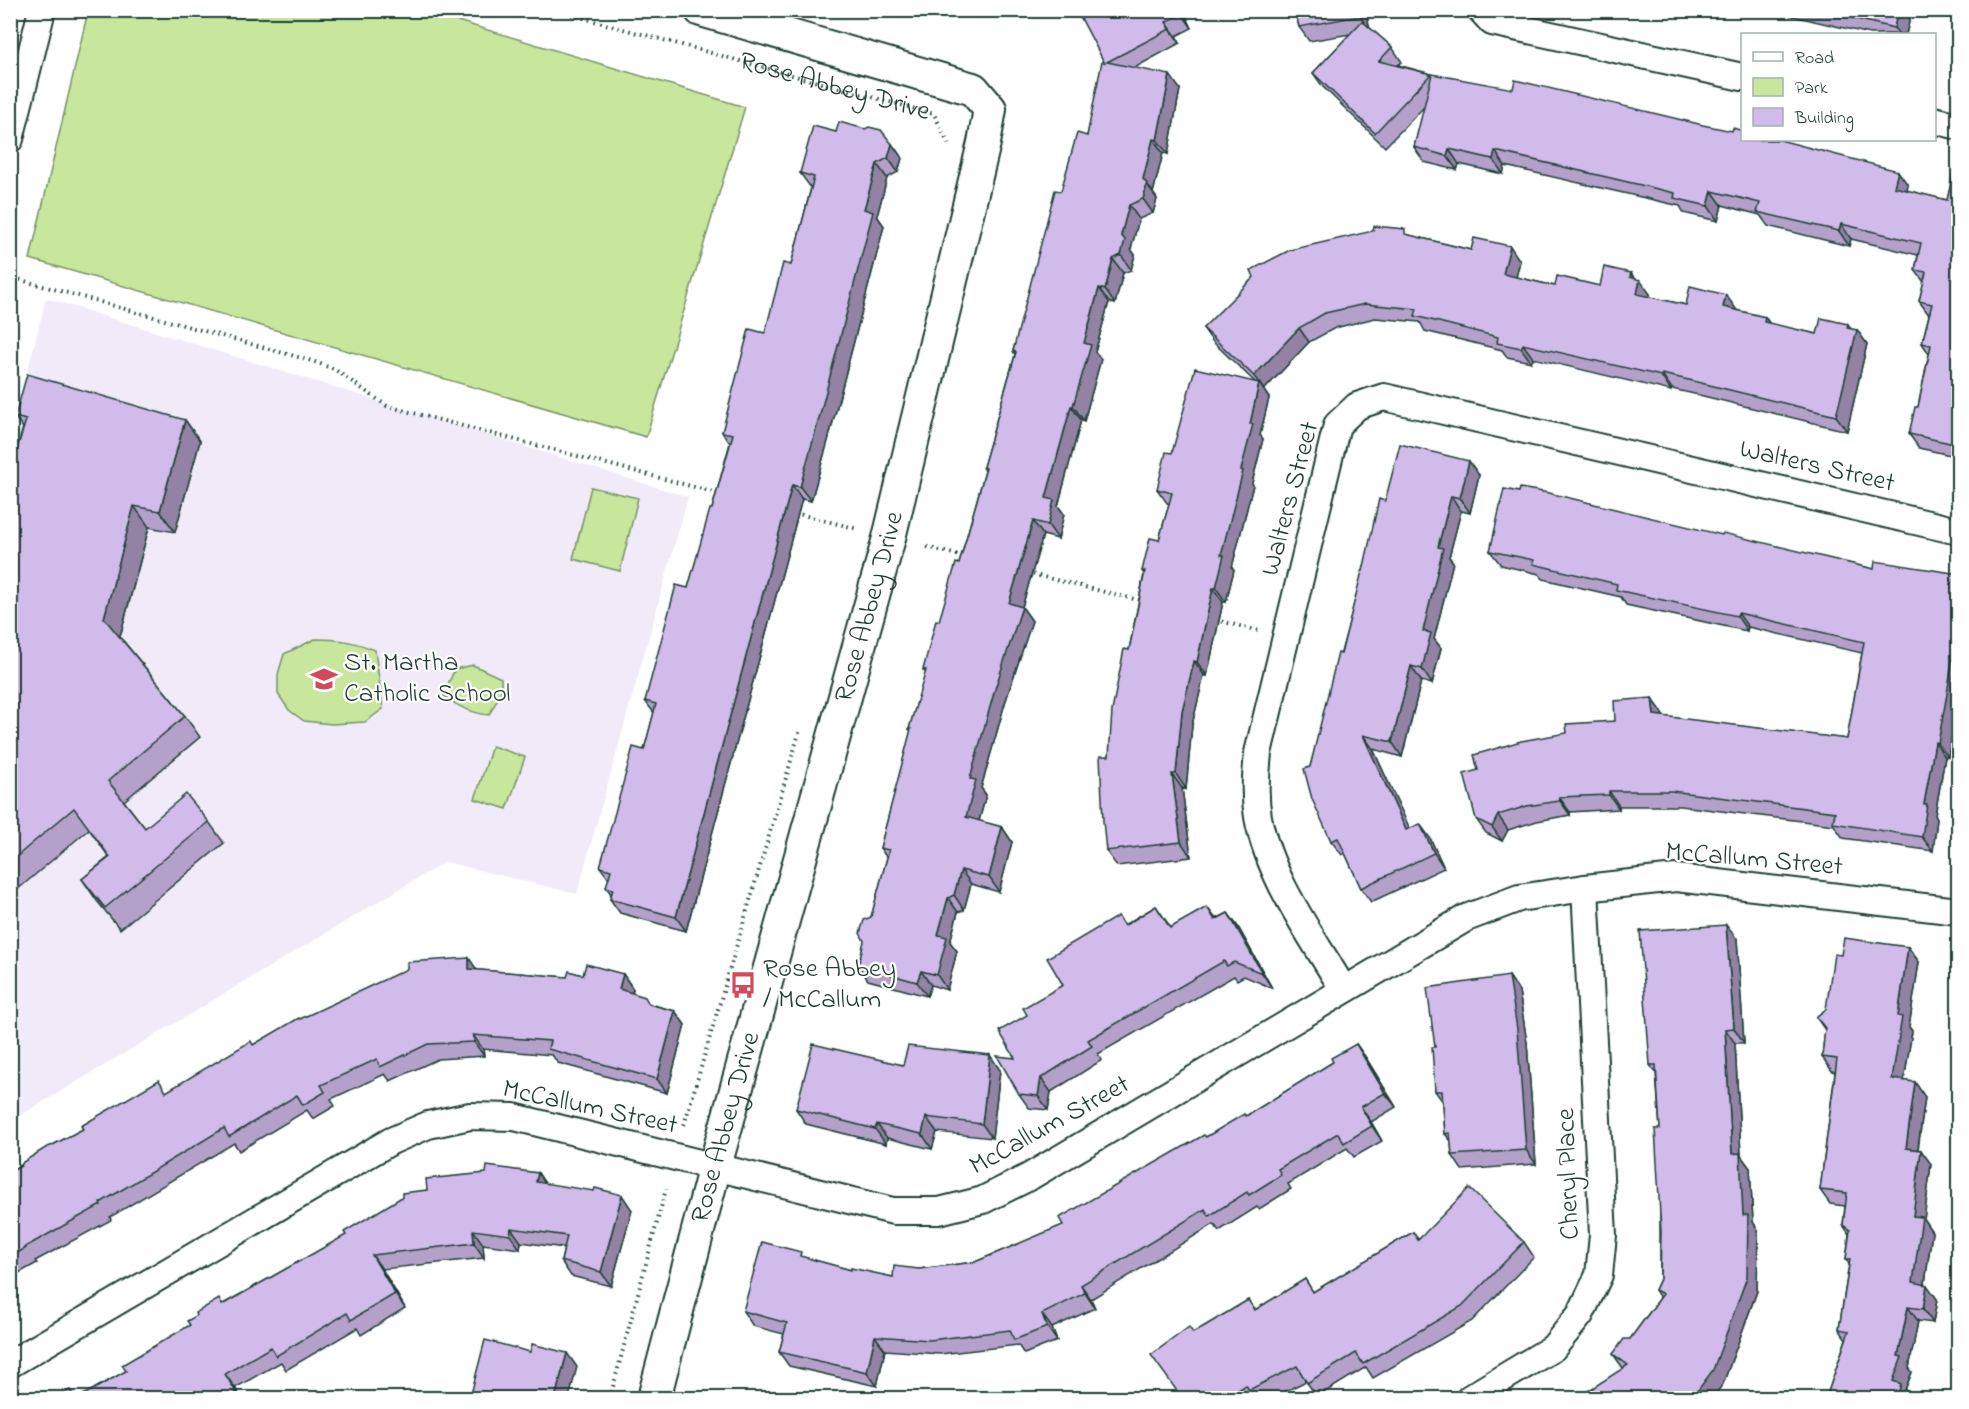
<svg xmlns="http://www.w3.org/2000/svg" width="1969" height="1409" font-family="'Indie Flower',sans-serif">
<rect width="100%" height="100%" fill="#fff"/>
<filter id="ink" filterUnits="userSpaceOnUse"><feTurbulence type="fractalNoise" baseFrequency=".0167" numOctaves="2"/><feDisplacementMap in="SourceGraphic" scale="12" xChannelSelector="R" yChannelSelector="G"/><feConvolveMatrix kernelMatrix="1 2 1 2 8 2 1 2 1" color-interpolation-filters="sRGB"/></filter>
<g filter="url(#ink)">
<polygon fill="#f1ebf9" points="46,298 688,497 577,894 445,862 11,1121 11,437"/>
<g fill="#c9e69d" stroke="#749268" stroke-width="1.5">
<polygon points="88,11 424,11 745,107 646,437 30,259"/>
<polygon points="591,487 638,498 620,571 573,559"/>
<path d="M315,639C339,639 353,641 375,650L383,709L365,722L332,724L304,721L289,710L278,694V674L284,654Z"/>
<path d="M473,665L501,678V693L489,715C471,713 457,707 443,695L455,669Z"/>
<polygon points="492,746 525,757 507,809 475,799"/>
</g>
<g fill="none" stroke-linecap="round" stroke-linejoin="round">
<defs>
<g id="minor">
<polyline points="1481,10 1492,22 1742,77"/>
<polyline points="1934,120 1958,126"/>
<polyline points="10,139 42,10"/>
<path d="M1343,989C1312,936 1269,878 1258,817C1254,795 1256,774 1258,753L1337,425L1357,406L1384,397L1958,531"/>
<polyline points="10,1364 391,1141 428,1125 470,1116 514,1117 893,1211 939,1211 983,1200 1029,1177 1466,918 1519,898 1585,888 1676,878 1958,911"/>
<polyline points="1470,1398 1553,1348 1580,1315 1599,1275 1603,1235 1585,888"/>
</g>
<g id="tertiary">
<path id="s2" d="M654,1398L715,1166L889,538L984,143L990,109L973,89L701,10"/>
</g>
</defs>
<use href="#minor" stroke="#1f3d34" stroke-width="30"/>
<use href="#tertiary" stroke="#1f3d34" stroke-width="36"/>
<g stroke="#1f3d34" stroke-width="4" stroke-dasharray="1.5 4.5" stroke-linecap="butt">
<path id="s1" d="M554,10L934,114L949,145"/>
<polyline points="14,278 312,361 334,369 387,406 721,494"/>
<polyline points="795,513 858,529"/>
<polyline points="927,547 965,557"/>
<polyline points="1027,573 1142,601"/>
<polyline points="1216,620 1259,631"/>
<polyline points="684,1125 800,730"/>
<polyline points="610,1398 666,1189"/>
</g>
<use href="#minor" stroke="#fff" stroke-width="26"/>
<use href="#tertiary" stroke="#fff" stroke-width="32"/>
</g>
<g fill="#b4a1ca" stroke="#1f3d34" stroke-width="1.5">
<polygon points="1069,10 1088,10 1083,18 1096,10 1183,10 1192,28 1176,36 1180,43 1134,68 1180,89 1168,154 1163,153 1153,193 1157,199 1153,213 1139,219 1131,249 1135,255 1131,270 1123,273 1115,304 1109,302 1095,352 1101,359 1084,421 1081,420 1058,506 1064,514 1058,539 1043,535 1022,607 1032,621 1005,703 981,788 986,795 979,821 1002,827 1012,842 999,892 971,884 964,910 958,912 950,942 957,951 947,990 931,985 927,996 868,980 858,966 887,858 880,848 911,731 909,729 926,673 923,670 959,564 985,471 983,467 1015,355 1013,351 1061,191 1087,136 1104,62 1082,19"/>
<polygon points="1295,10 1366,10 1369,27 1392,47 1402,62 1398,65 1431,74 1432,75 1908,185 1907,191 1947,200 1959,170 1959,457 1919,448 1909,434 1918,407 1929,354 1922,343 1929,315 1919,301 1924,282 1915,270 1918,255 1851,239 1849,246 1768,226 1760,215 1722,205 1718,221 1684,213 1680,206 1505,166 1503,174 1459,164 1457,170 1424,162 1414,147 1425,106 1385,147 1323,87 1313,73 1350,34 1309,41 1299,27"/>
<polygon points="1767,10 1912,10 1906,34 1870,34"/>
<polygon points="892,144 902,158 898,172 887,178 877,216 884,226 828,441 811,501 802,499 686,931 620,913 610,899 611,894 606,887 609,879 600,867 644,750 654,713 645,701 688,588 712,509 730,443 722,432 765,333 791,265 811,188 800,173"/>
<polygon points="1409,235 1471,250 1520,261 1516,277 1555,286 1600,286 1634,278 1650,294 1650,297 1686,305 1726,295 1736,310 1765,317 1770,324 1817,334 1851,329 1857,330 1867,344 1847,431 1699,395 1672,389 1671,391 1533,358 1531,362 1507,357 1502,350 1425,331 1420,322 1375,318 1335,328 1309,342 1264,390 1263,390 1269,398 1260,435 1263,439 1252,483 1253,485 1232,567 1234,570 1226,602 1223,602 1207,676 1204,675 1192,725 1186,789 1182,788 1191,857 1117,866 1106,851 1109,756 1129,650 1144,574 1142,571 1159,540 1169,504 1167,503 1157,489 1256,383 1213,342 1203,328"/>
<polygon points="15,417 185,420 200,441 175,532 149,527 120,637 185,716 200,737 124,801 145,828 209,822 224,843 120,929 97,901 82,879 109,857 89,829 10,896 10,472 23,428"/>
<polygon points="1479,475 1470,513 1461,511 1449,557 1453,562 1434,639 1441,648 1432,684 1421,681 1402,757 1373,749 1409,828 1430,838 1444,868 1371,902 1361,888 1345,853 1342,855 1331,841 1310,767 1363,571 1385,501"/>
<polygon points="1722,535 1874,569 1959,574 1959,697 1948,757 1945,757 1935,815 1937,819 1933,851 1843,838 1834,825 1681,806 1619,806 1619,809 1570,812 1570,815 1537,821 1508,830 1502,841 1486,833 1476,819 1478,770 1567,733 1615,721 1652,698 1662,712 1663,717 1847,739 1862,653 1748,627 1747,631 1626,605 1621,597 1543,579 1539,574 1501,565 1490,551"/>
<polygon points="1156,906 1171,928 1207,907 1216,919 1228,913 1238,927 1272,988 1244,976 1237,980 1234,976 1098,1054 1102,1060 1051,1092 1048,1110 1029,1108 1019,1094 1015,1058 1027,1015 1063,985 1118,916 1124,925"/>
<polygon points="1737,939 1744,1043 1735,1043 1741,1156 1750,1168 1753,1222 1758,1230 1757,1291 1723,1384 1623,1368 1613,1354 1630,1339 1660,1298 1655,1290 1660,1279 1660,1129 1656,1073 1650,1065"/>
<polygon points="1908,947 1919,962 1909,1027 1912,1031 1904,1081 1925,1097 1918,1150 1931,1164 1924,1220 1932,1232 1925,1284 1937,1299 1933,1323 1918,1321 1909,1368 1912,1372 1905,1390 1911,1398 1826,1398 1846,1339 1839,1329 1849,1264 1846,1259 1849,1234 1843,1225 1845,1206 1830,1204 1820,1190 1835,1072 1832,1071 1822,1057 1825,1030 1816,1017"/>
<polygon points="477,970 567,977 623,974 633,989 632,993 650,1004 675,1011 685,1025 667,1093 558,1063 552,1055 483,1049 484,1056 438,1059 390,1081 385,1074 331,1099 335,1106 313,1119 307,1110 239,1151 234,1143 110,1217 111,1220 35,1261 37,1263 10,1278 10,1172 51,1146 83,1129 167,1092 300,1019"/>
<polygon points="1509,976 1519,991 1527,1043 1536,1164 1462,1170 1452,1155 1451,1141 1445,1134 1443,1102 1435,1091 1435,1047"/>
<polygon points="1356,1044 1366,1058 1396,1107 1371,1122 1382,1141 1354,1157 1347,1148 1288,1184 1291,1189 1259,1209 1257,1207 1219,1231 1214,1224 1091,1299 1095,1308 1052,1328 1057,1341 1024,1354 1018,1345 940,1354 885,1350 877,1386 789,1366 779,1352 784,1334 753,1326 743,1311 803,1257 851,1270 893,1277 919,1269 975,1262 1063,1225 1206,1137 1246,1116 1333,1062"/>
<polygon points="903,1065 1000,1070 992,1138 937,1132 932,1149 887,1138 886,1144 806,1124 796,1109"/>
<polygon points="538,1173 545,1184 632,1210 611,1286 571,1276 561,1261 564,1248 521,1242 520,1249 483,1244 484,1258 382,1269 405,1308 361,1335 357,1328 286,1370 281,1362 235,1388 241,1398 78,1398 126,1371 190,1325 223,1304 427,1190"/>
<polygon points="1413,1232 1418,1239 1524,1242 1534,1257 1472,1321 1373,1378 1366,1367 1317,1397 1306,1381 1272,1398 1182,1398 1193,1333 1248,1300 1255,1310 1305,1279 1313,1292"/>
</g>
<g fill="#9283a4" stroke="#1f3d34" stroke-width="1.5">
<polygon points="1075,10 1088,10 1081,20"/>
<polygon points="1181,10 1183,10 1192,28 1182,14"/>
<polygon points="1359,10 1366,10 1370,31 1360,16"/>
<polygon points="1898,10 1912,10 1906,34 1899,34 1894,28"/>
<polygon points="1166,22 1176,36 1180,43 1170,29"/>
<polygon points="1170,75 1180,89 1168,154 1157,140"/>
<polygon points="1153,139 1163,153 1153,193 1143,179"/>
<polygon points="892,144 902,158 898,172 888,158"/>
<polygon points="1449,149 1459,164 1457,170 1447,156"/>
<polygon points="1495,151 1505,166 1503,174 1493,159"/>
<polygon points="877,164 887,178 877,216 884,226 828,441 811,501 800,487 864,209"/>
<polygon points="1898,171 1908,185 1904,202 1894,187"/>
<polygon points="1147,184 1157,199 1153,213 1143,199"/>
<polygon points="1712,191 1722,205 1718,221 1708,206"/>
<polygon points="1129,205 1139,219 1131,249 1135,255 1131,270 1121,255 1121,235"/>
<polygon points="1841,224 1851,239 1849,246 1839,231"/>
<polygon points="1510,246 1520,261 1513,289 1503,274"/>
<polygon points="1113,259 1123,273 1115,304 1105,290"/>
<polygon points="1631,273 1639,285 1640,280 1650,294 1647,308 1637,294 1630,277"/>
<polygon points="1099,288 1109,302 1095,352 1101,359 1084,421 1073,406 1084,343"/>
<polygon points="1726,295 1736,309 1733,322 1723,307"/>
<polygon points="1765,317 1775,332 1764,322"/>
<polygon points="1848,324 1855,335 1857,330 1867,344 1847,431 1836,416"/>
<polygon points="1299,328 1309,342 1264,390 1254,376"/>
<polygon points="1523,344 1533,358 1531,362 1521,348"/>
<polygon points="1662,374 1672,389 1671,391 1661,376"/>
<polygon points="1259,383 1269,398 1260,435 1263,439 1252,483 1253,485 1232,567 1234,570 1226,602 1216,588 1221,555 1241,470 1250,424"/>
<polygon points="1071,406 1081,420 1058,506 1064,514 1058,539 1048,525 1046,498"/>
<polygon points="185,420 200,441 175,532 160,511"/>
<polygon points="1469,461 1479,475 1470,513 1460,498"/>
<polygon points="792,485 802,499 686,931 676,917"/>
<polygon points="1451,496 1461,511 1449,557 1453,562 1434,639 1441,648 1432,684 1422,669 1423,631 1438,547"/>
<polygon points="134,506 149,527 119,640 104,618"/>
<polygon points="1033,521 1043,535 1020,614 1022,607 1032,621 1005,703 981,788 986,795 976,832 966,817 970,779 1009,603"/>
<polygon points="1213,588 1223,602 1207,676 1197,662"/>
<polygon points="1738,613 1748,627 1747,631 1737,616"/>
<polygon points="1959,616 1959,697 1948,757 1938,743"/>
<polygon points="1194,661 1204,675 1192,725 1186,789 1176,774 1182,711"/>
<polygon points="1411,666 1421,681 1402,757 1392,742"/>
<polygon points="1652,698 1662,712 1664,730 1654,715"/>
<polygon points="1363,735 1373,749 1417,844 1406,830"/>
<polygon points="1935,742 1945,757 1935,815 1937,819 1933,851 1922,837 1924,804"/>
<polygon points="1172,774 1182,788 1191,857 1181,842"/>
<polygon points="1609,791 1619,806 1619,809 1609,795"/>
<polygon points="1559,797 1570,812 1570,815 1560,801"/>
<polygon points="1498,815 1508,830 1502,841 1492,827"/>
<polygon points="1420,824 1430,838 1444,868 1434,853"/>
<polygon points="1002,827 1012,842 999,892 989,877"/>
<polygon points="961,870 971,884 964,910 954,895"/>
<polygon points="948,898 958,912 950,942 957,951 947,990 937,975 938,935"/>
<polygon points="1228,913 1238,927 1272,988 1262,973"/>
<polygon points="1726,925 1737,939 1744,1043 1734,1028"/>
<polygon points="1908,947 1919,962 1909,1027 1912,1031 1902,1094 1892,1079 1898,1016"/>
<polygon points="469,958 479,973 469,969"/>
<polygon points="921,971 931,985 927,996 917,982"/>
<polygon points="623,974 633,989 629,1003 619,989"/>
<polygon points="1509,976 1519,991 1527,1043 1536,1164 1526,1150"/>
<polygon points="675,1011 685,1025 667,1093 657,1079"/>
<polygon points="1725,1029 1735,1043 1741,1156 1750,1168 1753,1222 1758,1230 1757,1291 1723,1384 1713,1398 1692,1398 1743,1215 1732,1154"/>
<polygon points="473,1035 483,1049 484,1056 474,1042"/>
<polygon points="1356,1044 1366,1058 1396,1107 1385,1093"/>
<polygon points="990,1055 1000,1070 992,1138 982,1124"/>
<polygon points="1041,1078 1051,1092 1048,1110 1038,1096"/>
<polygon points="1915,1082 1925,1097 1916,1162 1906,1148"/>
<polygon points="1361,1107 1371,1122 1382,1141 1372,1126"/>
<polygon points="926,1117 937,1132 932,1149 922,1134"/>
<polygon points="877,1124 887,1138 886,1144 875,1129"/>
<polygon points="1921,1150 1931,1164 1924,1220 1932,1232 1923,1297 1913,1282 1913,1216"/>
<polygon points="538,1173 548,1188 536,1182"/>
<polygon points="622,1195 632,1210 611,1286 601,1272"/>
<polygon points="511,1228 521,1242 520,1249 510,1235"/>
<polygon points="473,1230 483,1244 484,1258 474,1243"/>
<polygon points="372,1255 382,1269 405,1308 395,1294"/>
<polygon points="1081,1285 1091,1299 1095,1308 1085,1293"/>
<polygon points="1927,1285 1937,1299 1933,1323 1923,1309"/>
<polygon points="1908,1307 1918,1321 1909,1368 1912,1372 1905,1390 1911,1398 1901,1398 1898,1394 1893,1381"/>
<polygon points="1042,1314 1052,1328 1057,1341 1047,1327"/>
<polygon points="875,1336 885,1350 877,1386 867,1372"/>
<polygon points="567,1353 577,1367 569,1398 555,1398"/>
<polygon points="225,1374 235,1388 241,1398 236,1392"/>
</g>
<g fill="#d1bbeb" stroke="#1f3d34" stroke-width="1.5">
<polygon points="1096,10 1181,10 1182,14 1166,22 1170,29 1107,62 1170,75 1157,140 1153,139 1143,179 1147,184 1143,199 1129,205 1121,235 1125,240 1121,255 1113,259 1105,290 1099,288 1084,343 1091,345 1073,406 1071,406 1046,498 1054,500 1048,525 1033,521 1009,603 1022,607 995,689 970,779 976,780 966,817 1002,827 989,877 961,870 954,895 948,898 938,935 947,937 937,975 921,971 917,982 858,966 864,941 860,933 864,920 871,917 889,850 880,848 911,729 909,729 926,670 923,670 936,620 939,621 956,563 959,564 986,468 983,467 1016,352 1013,351 1055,190 1061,191 1077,133 1087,136 1102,61 1104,62 1081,18"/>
<polygon points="1295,10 1359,10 1360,16 1299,27"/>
<polygon points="1819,10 1898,10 1894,28"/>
<polygon points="1362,21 1392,47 1379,61 1431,74 1375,133 1313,73"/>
<polygon points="1432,74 1513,89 1515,80 1703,125 1732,131 1733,128 1743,131 1743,140 1780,140 1898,171 1894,187 1947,200 1954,168 1959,170 1959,445 1909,434 1915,407 1918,407 1931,345 1922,343 1932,304 1919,301 1926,272 1915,270 1921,243 1841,224 1839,231 1757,212 1760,203 1712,191 1708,206 1674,198 1675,193 1495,151 1493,159 1449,149 1447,156 1414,147"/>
<polygon points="839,122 865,129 869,127 881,130 892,144 888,158 877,164 864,209 873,212 817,426 800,487 792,485 676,917 610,899 613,889 606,887 611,870 600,867 633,747 644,750 656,704 645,701 676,585 688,588 710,509 712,509 733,434 722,432 749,329 765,333 783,263 791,265 814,177 800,173 813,126 836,132"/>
<polygon points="1374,226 1405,229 1405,234 1471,250 1474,238 1510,246 1503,274 1555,286 1557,276 1600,286 1604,267 1631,273 1630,277 1640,280 1637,294 1686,305 1690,286 1726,295 1723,307 1765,317 1764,322 1817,334 1821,318 1848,324 1847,328 1857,330 1836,416 1689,380 1662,374 1661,376 1523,344 1521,348 1497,343 1498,337 1415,316 1417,309 1365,304 1325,313 1299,328 1254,376 1203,328 1254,277 1251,270 1290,250 1373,231"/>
<polygon points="1195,368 1259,383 1250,424 1253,424 1241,470 1243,471 1221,555 1224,555 1216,588 1213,588 1197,662 1194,661 1182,711 1176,774 1172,774 1181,842 1106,851 1103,821 1100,756 1109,756 1112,711 1124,649 1129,650 1145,571 1142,571 1150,538 1159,540 1172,493 1157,489 1166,452 1172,453"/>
<polygon points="27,374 185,420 160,511 134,506 104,618 185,716 108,781 145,828 186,794 209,822 105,908 82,879 110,857 74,808 10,862 10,472 26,420 15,417"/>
<polygon points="1400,444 1469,461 1460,498 1451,496 1438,547 1443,548 1423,631 1431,633 1422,669 1411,666 1392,742 1363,735 1406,830 1420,824 1434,853 1361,888 1338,838 1331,841 1312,799 1304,769 1310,767 1338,653 1341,654 1362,571 1363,571 1379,499 1385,501"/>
<polygon points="1520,488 1549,493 1722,535 1723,533 1874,569 1875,561 1959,574 1959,616 1947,694 1938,743 1935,742 1924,804 1927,804 1922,837 1833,823 1835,812 1671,791 1609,791 1609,795 1559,797 1560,801 1527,806 1498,815 1492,827 1476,819 1464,774 1478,770 1474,755 1521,741 1567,733 1566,724 1615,721 1614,701 1652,698 1654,715 1847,739 1864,642 1738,613 1737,616 1616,590 1617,584 1533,564 1534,560 1490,551 1504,489 1519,492"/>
<polygon points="1156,906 1170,928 1207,907 1215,920 1228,913 1262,973 1234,962 1227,966 1224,961 1088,1040 1092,1046 1041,1078 1038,1096 1019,1094 997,1056 1015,1058 999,1031 1027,1015 1023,1008 1063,985 1047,958 1118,916 1124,926"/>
<polygon points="1726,925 1734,1028 1725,1029 1732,1154 1740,1153 1743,1215 1748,1215 1747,1277 1713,1370 1692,1398 1577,1398 1628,1365 1613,1354 1624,1339 1630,1339 1663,1294 1655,1290 1660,1279 1661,1232 1655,1129 1660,1129 1656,1065 1650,1065 1640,931"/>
<polygon points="1844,938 1908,947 1898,1016 1902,1017 1892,1079 1915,1082 1906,1148 1921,1150 1913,1216 1922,1217 1913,1282 1927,1285 1923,1309 1908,1307 1898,1356 1902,1357 1893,1381 1901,1384 1898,1394 1902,1396 1901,1398 1826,1398 1849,1331 1839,1329 1850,1259 1846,1259 1850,1230 1843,1225 1847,1193 1820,1190 1837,1059 1822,1057 1825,1028 1816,1017 1826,1009 1834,954 1841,955"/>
<polygon points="469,958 469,969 567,977 569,971 583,975 586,964 623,974 619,989 645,997 649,1004 675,1011 657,1079 548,1049 550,1041 473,1035 474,1042 428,1044 380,1067 377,1059 321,1085 325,1092 303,1105 297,1095 229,1137 224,1128 100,1203 101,1205 25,1247 26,1248 10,1257 10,1172 21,1166 23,1162 47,1147 51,1146 83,1129 81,1126 159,1080 166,1092 251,1041 253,1045 299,1018 300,1019 407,969 407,962"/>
<polygon points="1509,976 1517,1029 1526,1150 1452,1155 1450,1133 1445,1134 1442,1091 1435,1091 1432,1047 1435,1047 1427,988"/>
<polygon points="813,1044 903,1065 908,1046 990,1055 982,1124 926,1117 922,1134 877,1124 875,1129 796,1109"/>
<polygon points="1356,1044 1385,1093 1361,1107 1372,1126 1344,1143 1338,1133 1278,1169 1281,1175 1249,1195 1247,1192 1209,1216 1205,1209 1081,1285 1085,1293 1042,1314 1047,1327 1014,1340 1010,1330 930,1340 875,1336 867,1372 779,1352 787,1323 743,1311 762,1242 801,1252 800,1256 851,1270 851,1268 893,1277 894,1266 919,1269 975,1262 1063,1225 1059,1218 1204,1135 1206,1137 1244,1114 1246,1116 1333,1062 1331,1058"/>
<polygon points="487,1166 538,1173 536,1182 594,1191 595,1188 622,1195 601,1272 561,1261 567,1236 511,1228 510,1235 473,1230 474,1243 372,1255 395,1294 351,1320 347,1313 276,1356 271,1347 225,1374 236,1392 225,1398 78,1398 126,1371 122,1365 190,1325 187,1321 196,1316 195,1313 219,1299 222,1305 346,1235 344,1232 402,1197 402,1193 427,1190 426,1179 486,1173"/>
<polygon points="1469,1188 1524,1242 1462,1306 1363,1364 1356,1353 1307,1383 1297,1366 1249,1390 1246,1385 1226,1398 1182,1398 1151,1355 1189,1327 1193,1333 1248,1300 1255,1310 1305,1279 1313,1292 1413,1232 1418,1240"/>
<polygon points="485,1340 530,1352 532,1344 567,1353 555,1398 470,1398"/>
<polygon points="70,1390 75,1398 56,1398"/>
</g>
</g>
<defs>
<symbol id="school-bare" viewBox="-9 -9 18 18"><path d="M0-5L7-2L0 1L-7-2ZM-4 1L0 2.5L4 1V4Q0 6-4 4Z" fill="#d1495b" stroke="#fff" stroke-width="2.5" paint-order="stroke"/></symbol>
<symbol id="bus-bare" viewBox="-9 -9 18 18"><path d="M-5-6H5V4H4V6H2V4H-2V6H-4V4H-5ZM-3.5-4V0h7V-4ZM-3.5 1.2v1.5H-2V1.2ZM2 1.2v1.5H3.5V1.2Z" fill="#d1495b" stroke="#fff" stroke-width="2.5" paint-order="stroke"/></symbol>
</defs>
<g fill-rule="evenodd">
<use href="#school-bare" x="305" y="660" width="38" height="38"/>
<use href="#bus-bare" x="724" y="966" width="38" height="38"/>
</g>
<g text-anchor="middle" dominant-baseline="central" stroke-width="4.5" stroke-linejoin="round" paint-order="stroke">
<g font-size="27" fill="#1f3d34" stroke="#fff">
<text stroke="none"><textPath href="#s1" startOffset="291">Rose Abbey Drive</textPath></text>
<text transform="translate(1817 467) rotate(13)">Walters Street</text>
<text transform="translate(1291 499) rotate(-75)">Walters Street</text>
<text stroke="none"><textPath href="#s2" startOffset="820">Rose Abbey Drive</textPath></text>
<text transform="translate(1754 860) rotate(5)">McCallum Street</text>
<text transform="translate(590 1108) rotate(12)">McCallum Street</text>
<text transform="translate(1050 1126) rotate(-29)">McCallum Street</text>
<text stroke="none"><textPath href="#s2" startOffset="280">Rose Abbey Drive</textPath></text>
<text transform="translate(1569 1174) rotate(-92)">Cheryl Place</text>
</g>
<g font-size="27" fill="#1f3d34" stroke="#fff" text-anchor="start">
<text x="344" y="663">St. Martha<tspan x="344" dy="31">Catholic School</tspan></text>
<text x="763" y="969">Rose Abbey<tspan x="763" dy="31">/ McCallum</tspan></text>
</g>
</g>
<rect width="1969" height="1409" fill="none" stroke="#fff" stroke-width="36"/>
<rect x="18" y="18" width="1933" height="1373" fill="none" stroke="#1f3d34" stroke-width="2" filter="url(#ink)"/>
<rect x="1741" y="33" width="195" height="108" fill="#ffffff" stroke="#a5b1ae" stroke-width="1.5"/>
<rect x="1753" y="52" width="30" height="9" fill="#ffffff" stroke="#a5b1ae" stroke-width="1.5"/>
<text x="1795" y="63" font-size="18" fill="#1f3d34">Road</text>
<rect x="1753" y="78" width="30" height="18" fill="#c9e69d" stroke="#a5b1ae" stroke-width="1.5"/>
<text x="1795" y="93" font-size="18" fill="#1f3d34">Park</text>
<rect x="1753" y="108" width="30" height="18" fill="#d1bbeb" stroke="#a5b1ae" stroke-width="1.5"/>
<text x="1795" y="123" font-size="18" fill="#1f3d34">Building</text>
</svg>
